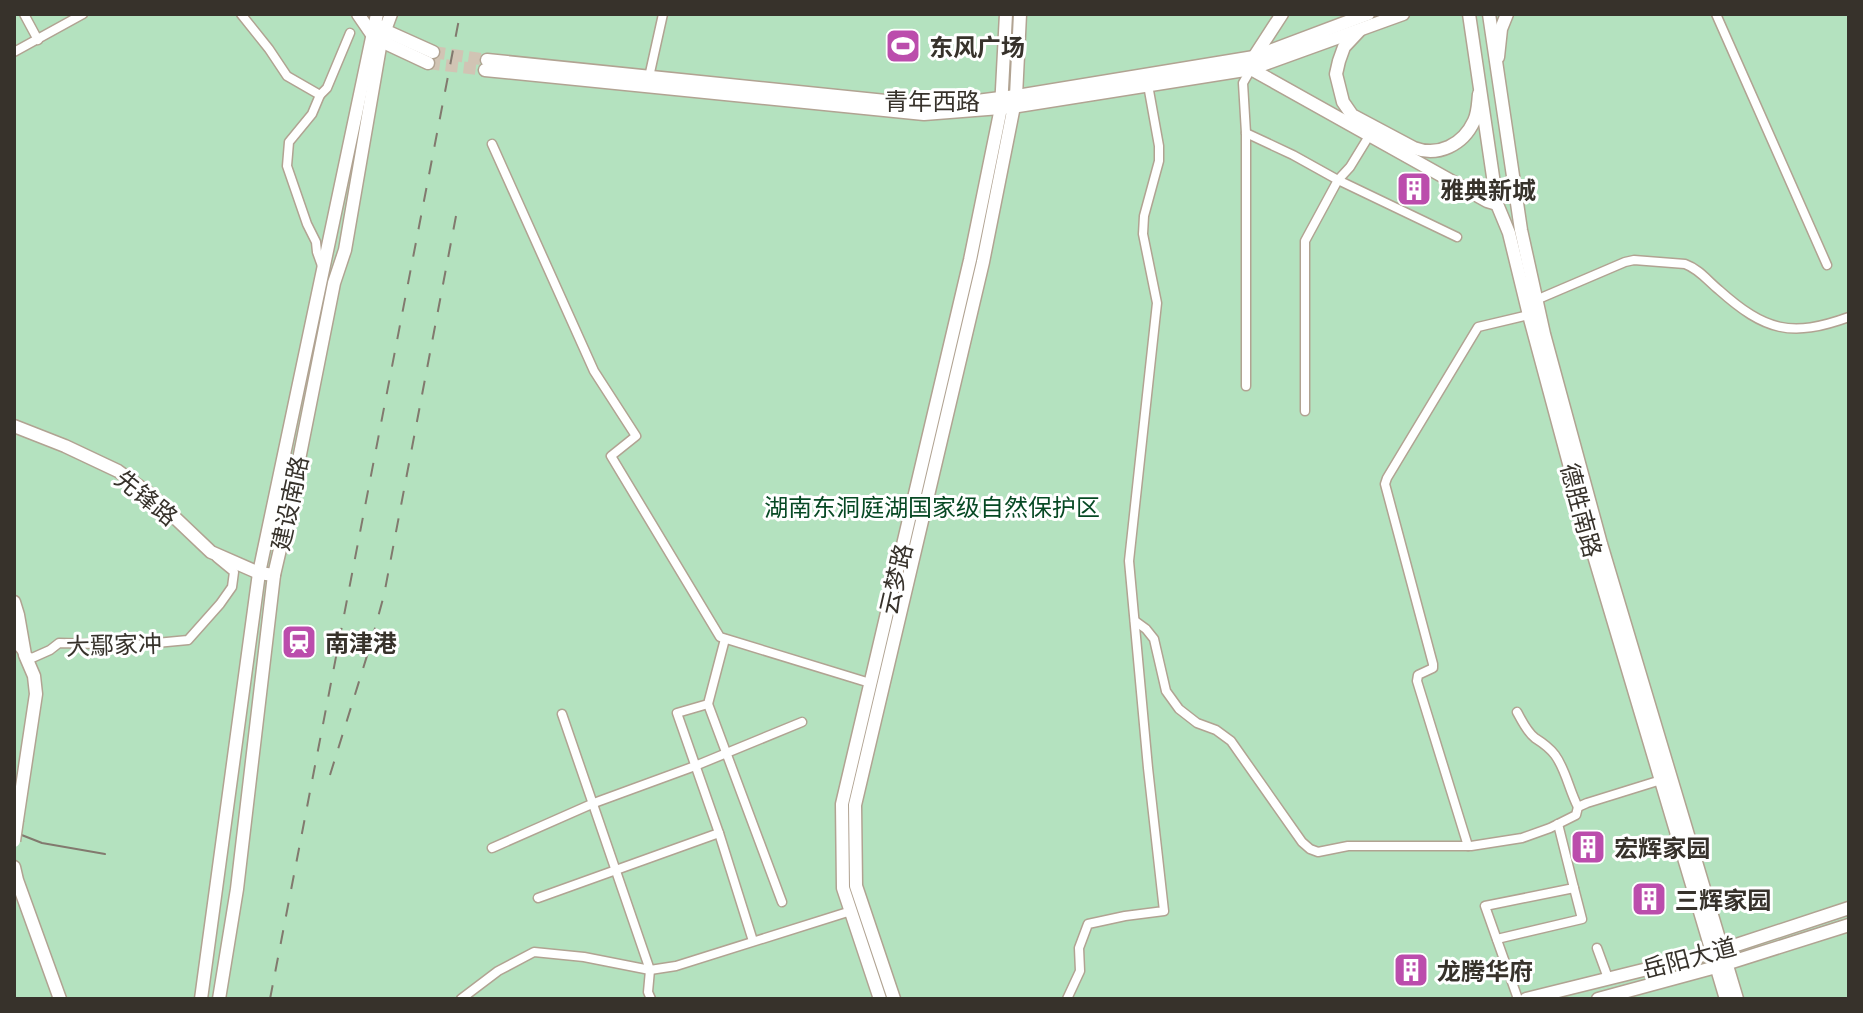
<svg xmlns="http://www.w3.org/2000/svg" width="1863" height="1013" font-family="Barlow,'Noto Sans SC',sans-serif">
<rect width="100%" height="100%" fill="#f7e8d6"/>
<rect fill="#b4e2bf" x="14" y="14" width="1835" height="985"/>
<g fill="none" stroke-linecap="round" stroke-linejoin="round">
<g stroke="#d1c4b4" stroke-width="12" stroke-dasharray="12 6" stroke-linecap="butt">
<polyline points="433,52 487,60"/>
<polyline points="428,63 485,70"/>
</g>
<defs>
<g id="street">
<polyline points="24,14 38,40"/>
<polyline points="241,14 269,49 287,76 320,95 327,88 350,33"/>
<polyline points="1716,14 1827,265"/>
<polyline points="14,52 83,14"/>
<polyline points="649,77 663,14"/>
<polyline points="320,95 312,114 289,142 287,166 307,224 316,242 317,252 322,266"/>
<polyline points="1246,133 1293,155 1338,180 1457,237"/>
<polyline points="492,144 594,371 636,436 611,456 720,637 870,683"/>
<path d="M1536,300L1625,262L1634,260L1685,264C1699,269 1708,281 1719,290C1765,331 1791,338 1849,317"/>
<polyline points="1246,386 1246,133 1243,83 1251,69"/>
<polyline points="1305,411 1305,241 1338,180 1350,167 1369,136"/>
<polyline points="1135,621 1146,629 1154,639 1166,691 1179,709 1197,723 1216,730 1231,741 1302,842 1310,849 1318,852 1348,846 1471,846 1522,838 1550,828 1576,815 1578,807 1587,803 1661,780"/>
<polyline points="725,639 708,704 677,713 719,833 753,941"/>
<polyline points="14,641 25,655 32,658 50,650 59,643 135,645 188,640 220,604 232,587 234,572 217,558"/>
<polyline points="708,704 782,902"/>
<path d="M1517,712C1522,721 1527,732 1535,738C1543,743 1549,747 1555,755C1566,770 1569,790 1578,807"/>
<polyline points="562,714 650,970 648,992 651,999"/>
<polyline points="1468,846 1417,681 1418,675 1433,668 1433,664 1385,484 1387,478 1478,327 1529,315"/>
<polyline points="492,848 594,803 695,766 802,722"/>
<polyline points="538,898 719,833"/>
<polyline points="1497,939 1582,919 1574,888"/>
<polyline points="1597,948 1608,978"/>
<polyline points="461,999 498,971 534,952 584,957 650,970 676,966 851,911"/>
<polyline points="1067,999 1080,971 1079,948 1088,924 1125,916 1164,911 1148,768 1129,561 1157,303 1143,234 1144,216 1159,161 1159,146 1148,85"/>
<polyline points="1518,999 1485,906 1574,888 1558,824"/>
</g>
<g id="secondary">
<polyline points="358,14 371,33 381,41 428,63"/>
<polyline points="379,26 384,30 433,52"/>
<path d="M1359,31L1344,47L1339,61L1336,74L1343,102L1352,115L1414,148C1438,157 1463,145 1474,121C1478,113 1478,103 1479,94"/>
<polyline points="1254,57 1282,14"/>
<polyline points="1498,57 1501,29 1507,14"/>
<polyline points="487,60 915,104 961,103 1016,96 1254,57 1368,14"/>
<polyline points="1251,69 1487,201 1497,204"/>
<polyline points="485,70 924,114 1013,107 1251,69 1403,14"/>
<polyline points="14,426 65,446 118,471 150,494 211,552 259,573 274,575"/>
<polyline points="14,602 18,615 25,655 34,676 36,694 17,820"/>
<polyline points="14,867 17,880 60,999"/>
</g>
<g id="primary">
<polyline points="1469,14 1497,204 1509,233 1529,315 1592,549 1726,999"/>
<polyline points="1489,14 1521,230 1544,334 1601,544 1737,999"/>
<polyline points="201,999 259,573 377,14"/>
<polyline points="219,999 237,889 274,575 288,515 334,283 345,250 381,41 391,14"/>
<polyline points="880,999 843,888 842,804 970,260 1001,108 1006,14"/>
<polyline points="894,999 856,886 855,805 983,262 1016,96 1020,14"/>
<polyline points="1526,999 1712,953 1849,908"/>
<polyline points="1598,999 1716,967 1849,925"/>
</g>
</defs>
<use href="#street" stroke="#b1a392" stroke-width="11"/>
<use href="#secondary" stroke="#b1a392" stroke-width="15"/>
<use href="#primary" stroke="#b1a392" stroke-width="15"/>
<use href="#street" stroke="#fff" stroke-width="8"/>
<use href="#secondary" stroke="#fff" stroke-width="12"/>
<use href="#primary" stroke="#fff" stroke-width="12"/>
<polyline stroke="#82796e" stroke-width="2" points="14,832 42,843 105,854"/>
<g stroke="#82796e" stroke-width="2" stroke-dasharray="14 14" stroke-linecap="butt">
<polyline points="330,775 371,643 384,595 456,216"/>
<polyline points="270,999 460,14"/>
</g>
<defs>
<polyline id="secondary-bridge" points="14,841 17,820"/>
</defs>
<use href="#secondary-bridge" stroke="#b1a392" stroke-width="15" stroke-linecap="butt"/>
<use href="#secondary-bridge" stroke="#fff" stroke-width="12"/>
</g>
<defs>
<symbol id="stadium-square" viewBox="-11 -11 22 22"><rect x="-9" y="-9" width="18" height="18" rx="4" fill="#bb4dac" stroke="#fff"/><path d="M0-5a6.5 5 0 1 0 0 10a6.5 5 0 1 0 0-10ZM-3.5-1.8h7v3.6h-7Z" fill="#fff"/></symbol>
<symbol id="building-square" viewBox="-11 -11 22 22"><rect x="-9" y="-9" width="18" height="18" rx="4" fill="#bb4dac" stroke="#fff"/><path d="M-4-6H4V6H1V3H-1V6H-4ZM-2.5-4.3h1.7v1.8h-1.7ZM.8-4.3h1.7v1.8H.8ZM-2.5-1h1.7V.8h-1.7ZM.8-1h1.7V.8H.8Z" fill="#fff"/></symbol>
<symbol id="station-square" viewBox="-11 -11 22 22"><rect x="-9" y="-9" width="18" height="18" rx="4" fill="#bb4dac" stroke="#fff"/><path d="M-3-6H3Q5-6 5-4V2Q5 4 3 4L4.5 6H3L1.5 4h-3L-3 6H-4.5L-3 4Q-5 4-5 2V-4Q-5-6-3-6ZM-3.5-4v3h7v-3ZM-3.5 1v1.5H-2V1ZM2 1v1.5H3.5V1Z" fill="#fff"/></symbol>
</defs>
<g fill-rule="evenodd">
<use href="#stadium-square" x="883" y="26" width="40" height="40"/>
<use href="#building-square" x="1394" y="169" width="40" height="40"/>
<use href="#station-square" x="279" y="622" width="40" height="40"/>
<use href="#building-square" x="1568" y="827" width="40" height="40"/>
<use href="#building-square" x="1629" y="879" width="40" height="40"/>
<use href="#building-square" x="1391" y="950" width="40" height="40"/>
</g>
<g text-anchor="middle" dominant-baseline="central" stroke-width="6" stroke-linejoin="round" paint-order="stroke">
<g font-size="24" font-weight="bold" fill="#37322b" stroke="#fff" text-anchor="start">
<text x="929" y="46">东风广场</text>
<text x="1440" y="189">雅典新城</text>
<text x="325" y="642">南津港</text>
<text x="1614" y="847">宏辉家园</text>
<text x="1675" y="899">三辉家园</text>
<text x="1437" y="970">龙腾华府</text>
</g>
<g font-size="24" fill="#37322b" stroke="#fff">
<text x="932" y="100">青年西路</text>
<text transform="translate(147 497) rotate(39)">先锋路</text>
<text transform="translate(289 503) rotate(-78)">建设南路</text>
<text transform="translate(1582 510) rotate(75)">德胜南路</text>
<text transform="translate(895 579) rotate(-77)">云梦路</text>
<text transform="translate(114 644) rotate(-2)">大鄢家冲</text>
<text transform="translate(1689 957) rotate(-15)">岳阳大道</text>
</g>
<g font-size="24" fill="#074924" stroke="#fff">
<text x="932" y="506">湖南东洞庭湖国家级自然保护区</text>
</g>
</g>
<rect width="1863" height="1013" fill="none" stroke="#37322b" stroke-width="32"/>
</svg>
